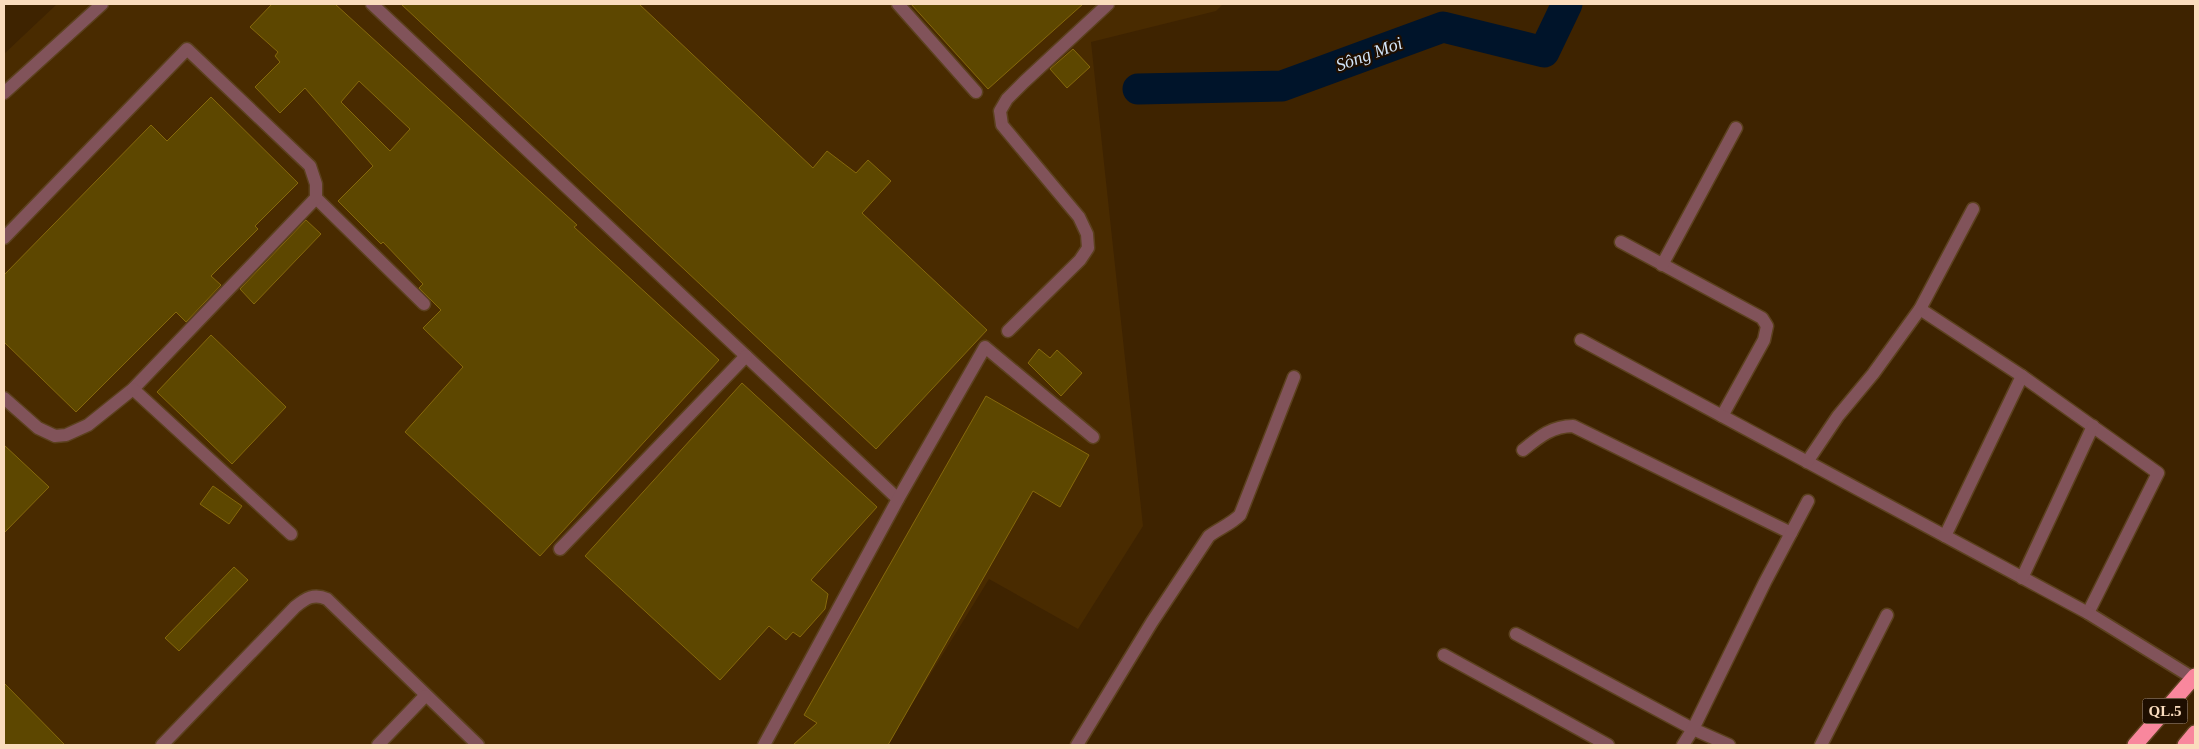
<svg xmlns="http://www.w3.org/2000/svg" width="2199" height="749" font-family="Georgia,serif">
<rect width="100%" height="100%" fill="#3e2300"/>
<polygon fill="#492b00" points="57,4 1223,4 1216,11 1091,42 1143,526 1078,629 989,579 887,745 4,745 4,54"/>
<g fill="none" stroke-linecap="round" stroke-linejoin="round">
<polyline stroke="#00142a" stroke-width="31" points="1138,89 1282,86 1443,27 1544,52 1567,4"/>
</g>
<g fill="#5d4700" stroke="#86690c" fill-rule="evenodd">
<path d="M272,4H335L577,225L574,227L719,360L540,556L405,432L463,367L423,328L441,310L419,288L423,284L383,242L381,244L338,201L373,166L305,88L280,113L255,87L280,62L275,56L278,52L250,27ZM359,81L410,129L390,151L341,102Z"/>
<polygon points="401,4 639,4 813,168 827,151 856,173 868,160 891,181 862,213 987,330 876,449"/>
<polygon points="911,4 1083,4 988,89"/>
<polygon points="1073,49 1090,67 1067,88 1050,69"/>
<polygon points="211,97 298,183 255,226 258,229 211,276 221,285 186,322 176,312 76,412 4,342 4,275 151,125 167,141"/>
<polygon points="306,220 321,234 254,304 240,289"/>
<polygon points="211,335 286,407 232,464 157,392"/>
<polygon points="1039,349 1050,358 1057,350 1082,373 1061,396 1028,363"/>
<polygon points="742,383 877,507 811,580 828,594 825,609 800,637 793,632 786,640 769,626 720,680 585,556"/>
<polygon points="986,396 1089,455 1060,507 1033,491 888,745 793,745 817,723 804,715"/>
<polygon points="4,445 49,487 4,533"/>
<polygon points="213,486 242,506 229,524 200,504"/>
<polygon points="234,567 248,580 179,651 165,638"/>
<polygon points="4,683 65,745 4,745"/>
</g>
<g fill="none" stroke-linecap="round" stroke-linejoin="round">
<defs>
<g id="minor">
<polyline points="372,4 898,499"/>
<polyline points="898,4 976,92"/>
<polyline points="4,93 102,4"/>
<polyline points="316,198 424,304"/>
<polyline points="4,238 187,49 310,166 316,184 316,198 133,389 88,425 66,435 55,436 38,428 4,398"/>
<polyline points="1621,242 1762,318 1767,326 1764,340 1722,416"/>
<polyline points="1662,265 1736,128"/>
<polyline points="1920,309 2022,376 2158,473 2088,613"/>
<polyline points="1008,331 1080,260 1088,248 1087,234 1079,217 1002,125 1000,111 1007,99 1024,82 1108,4"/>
<polyline points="1581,340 2088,613 2193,678"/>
<polyline points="133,389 291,534"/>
<path d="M1523,450C1539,437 1552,426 1573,426L1791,533"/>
<polyline points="1807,462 1838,416 1873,374 1920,309 1973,209"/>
<polyline points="1945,536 2022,376"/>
<polyline points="560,549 746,356"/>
<polyline points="2022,578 2093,426"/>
<polyline points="1516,634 1693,729 1729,745"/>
<polyline points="1444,655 1608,745"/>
<path d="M162,745L295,607C306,598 314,593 327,599L478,745"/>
<polyline points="378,745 425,696"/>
<polyline points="764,745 898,499 985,347 1093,437"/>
<path d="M1077,745L1152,622L1209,536C1220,528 1231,524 1240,515L1294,377"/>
<polyline points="1683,745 1693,729 1765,582 1808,501"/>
<polyline points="1821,745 1887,615"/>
</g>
<g id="highway">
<polyline points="2135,745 2195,676"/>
<polyline points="2185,745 2195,733"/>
</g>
</defs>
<use href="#minor" stroke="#5c411e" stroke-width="15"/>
<use href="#highway" stroke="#5c411e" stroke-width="18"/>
<use href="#minor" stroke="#81535a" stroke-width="12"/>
<use href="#highway" stroke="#f9879d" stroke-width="15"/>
</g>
<g text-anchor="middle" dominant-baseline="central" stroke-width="4.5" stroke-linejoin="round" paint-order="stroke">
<rect fill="#1e0e00" stroke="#b89e84" stroke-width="1" x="2142.5" y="698.5" width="45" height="25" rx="4"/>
<g font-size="15" font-weight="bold" fill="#fadcbd">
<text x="2165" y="711">QL.5</text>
</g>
<g font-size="18" font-style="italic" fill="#d2e5f9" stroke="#1e0e00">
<text transform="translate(1369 54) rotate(-20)">Sông Moi</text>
</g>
</g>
<rect width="2199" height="749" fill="none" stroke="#fadcbd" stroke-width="10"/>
</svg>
